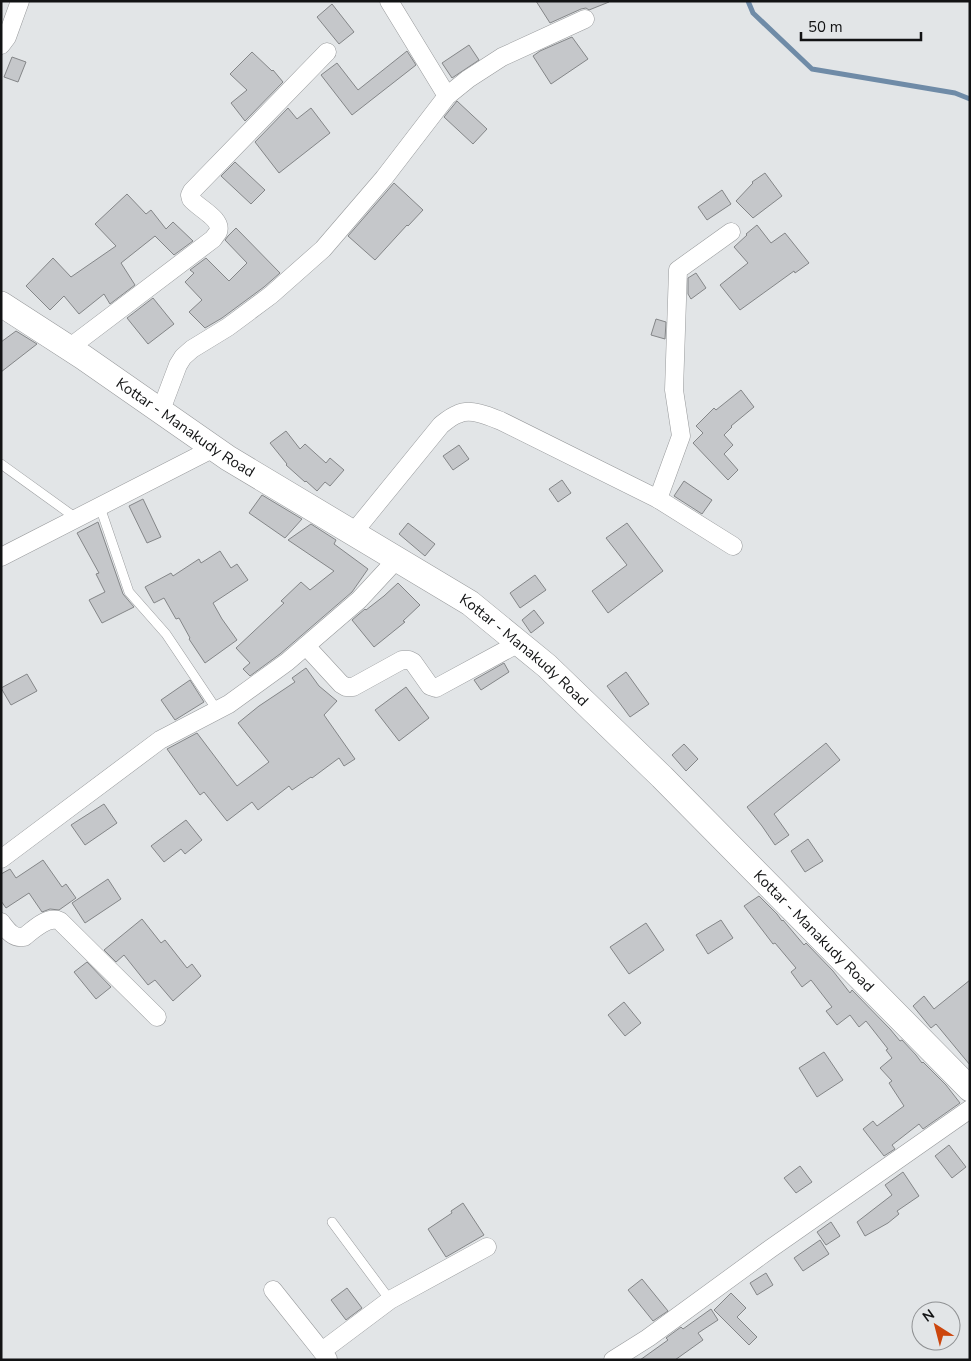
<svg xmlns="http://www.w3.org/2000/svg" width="971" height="1361" font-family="'Nunito Sans',sans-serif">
<rect width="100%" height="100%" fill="#e2e5e7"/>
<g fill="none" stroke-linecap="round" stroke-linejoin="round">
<polyline stroke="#6f8ba7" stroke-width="5" points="748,1 753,13 812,69 955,93 970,99"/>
</g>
<g fill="#c5c7ca" stroke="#848688">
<polygon points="536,1 609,1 609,2 589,10 586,8 581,9 550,23"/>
<polygon points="332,4 354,32 339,44 317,17"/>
<polygon points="572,37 588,59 551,84 533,56 540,51"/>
<polygon points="469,45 479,60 452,78 442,63"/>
<polygon points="407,51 416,65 352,115 321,75 337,63 358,90"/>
<polygon points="252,52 272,71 273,70 283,82 245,121 231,103 247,90 230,74"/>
<polygon points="12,57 26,62 18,82 4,77"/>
<polygon points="457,101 487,129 473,144 444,117"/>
<polygon points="288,108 297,119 311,108 330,133 279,173 255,142"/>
<polygon points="235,162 265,190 251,204 221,176"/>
<polygon points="765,173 782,196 753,218 736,201 753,183 752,182"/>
<polygon points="394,183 423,210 408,226 407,225 375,260 348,236"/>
<polygon points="722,190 731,204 707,220 698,207"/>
<polygon points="127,194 146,214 151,210 166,229 173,222 193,241 174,255 155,236 121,263 135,285 110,304 104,294 79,314 64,296 50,310 26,286 53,258 71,277 116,246 95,224"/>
<polygon points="757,225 771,243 785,233 809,263 795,273 794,271 740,310 720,285 748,263 734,247 747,235 746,234"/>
<polygon points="236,228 280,273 264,287 222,318 205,328 189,312 202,300 185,282 194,273 190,270 206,258 229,281 247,263 225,240 228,236"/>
<polygon points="696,273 706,288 691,299 688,294 688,278"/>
<polygon points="153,298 174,324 148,344 127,318"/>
<polygon points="656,319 666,322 665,339 651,335"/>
<polygon points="16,331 37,344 1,372 1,342"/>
<polygon points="741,390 754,407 731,426 732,427 724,435 733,445 724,454 738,470 728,480 693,443 703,433 696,426 714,408 716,410"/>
<polygon points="286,431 300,449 305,444 326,463 330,458 344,470 330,486 325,482 317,491 306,481 305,482 286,465 287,464 270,443"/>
<polygon points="459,445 469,459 453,470 443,456"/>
<polygon points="562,480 571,493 558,502 549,489"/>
<polygon points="684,481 712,500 702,514 674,496"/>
<polygon points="262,495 302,519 285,538 249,513"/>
<polygon points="143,499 161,537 147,543 129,506"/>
<polygon points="98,522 123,594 134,607 102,623 89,600 105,592 96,574 99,573 77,533"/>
<polygon points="408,523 435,544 425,556 399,534"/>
<polygon points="627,523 663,571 608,613 592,591 627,565 606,538"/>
<polygon points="311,524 336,540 334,544 368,569 352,592 280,654 250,676 243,669 250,663 236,648 284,603 281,601 301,582 310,590 334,571 288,540"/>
<polygon points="220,551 231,568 237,564 248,580 213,603 222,619 237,640 205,663 189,639 190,638 179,618 176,619 164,598 154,603 145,587 171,573 173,576 199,559 201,563"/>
<polygon points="535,575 546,590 520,608 510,593"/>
<polygon points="398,583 420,605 403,621 405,622 374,647 352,620 365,609 366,610 384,596"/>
<polygon points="534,610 544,623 531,633 522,620"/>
<polygon points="504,663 509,672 481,690 474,680"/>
<polygon points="306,668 319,686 337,701 324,715 355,759 344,766 339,758 312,778 311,777 292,790 289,786 258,810 252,802 227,821 204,792 200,795 167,749 197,733 237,786 269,762 238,723 259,706 295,682 292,678"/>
<polygon points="626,672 649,704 630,717 607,686"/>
<polygon points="27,674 37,691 11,705 1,688"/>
<polygon points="190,680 204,702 175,720 161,700"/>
<polygon points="406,687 429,718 399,741 375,710"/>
<polygon points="826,743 840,760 774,814 789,835 775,845 762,826 747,807"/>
<polygon points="684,744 698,759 686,771 672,755"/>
<polygon points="104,804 117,823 85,845 71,825"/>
<polygon points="186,820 202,840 185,854 181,849 164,862 151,846"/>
<polygon points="808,839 823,861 805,872 791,851"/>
<polygon points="43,860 62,887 66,884 76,898 59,910 50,909 42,912 29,893 6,908 1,901 1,874 10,869 16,878"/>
<polygon points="108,879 121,899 85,923 72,903"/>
<polygon points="759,896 777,914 782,921 783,920 788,926 804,945 806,943 833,971 850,993 852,990 890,1029 900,1041 902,1040 916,1055 922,1063 923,1062 946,1085 960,1103 923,1129 919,1124 892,1145 895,1149 884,1156 863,1129 873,1121 877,1126 904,1106 889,1083 892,1081 880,1068 892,1058 886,1050 888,1049 866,1021 859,1027 850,1015 837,1025 826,1011 832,1007 811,980 802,987 791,972 796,968 775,943 773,944 744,906"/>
<polygon points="142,919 161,943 165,940 187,968 192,964 201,976 173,1001 155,980 148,985 124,955 116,962 104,950"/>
<polygon points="721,920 733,938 708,954 696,935"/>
<polygon points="646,923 664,950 629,974 610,947"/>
<polygon points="87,962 111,987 96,999 74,972"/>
<polygon points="970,980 970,1065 936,1024 931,1028 913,1006 924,996 934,1009"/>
<polygon points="624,1002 641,1023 625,1036 608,1015"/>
<polygon points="824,1052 843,1080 817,1097 799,1068"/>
<polygon points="949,1145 966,1167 952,1178 935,1156"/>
<polygon points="800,1166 812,1182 796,1193 784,1178"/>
<polygon points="903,1172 919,1196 897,1211 899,1214 888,1223 865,1236 857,1222 892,1195 885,1185"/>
<polygon points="463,1203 484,1235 446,1257 428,1229 452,1213 451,1211"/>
<polygon points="831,1222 840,1236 826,1245 817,1232"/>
<polygon points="820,1240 829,1254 803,1271 794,1258"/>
<polygon points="766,1273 773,1285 757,1295 750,1283"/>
<polygon points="642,1279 668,1311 653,1321 628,1290"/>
<polygon points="347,1288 362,1308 346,1320 331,1300"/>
<polygon points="731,1293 746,1308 737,1317 757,1337 749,1345 714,1310"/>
<polygon points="711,1309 718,1320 698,1333 703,1340 675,1360 640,1360 668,1340 666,1338 681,1327 683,1329"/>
</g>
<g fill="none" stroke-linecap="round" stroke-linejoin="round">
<defs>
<g id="lane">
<polyline points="1,464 76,518"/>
<polyline points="100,507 129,592 166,634 217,710"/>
<polyline points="332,1222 390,1300"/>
</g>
<g id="street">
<polyline points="389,1 447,96"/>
<polyline points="1,45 7,37 20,1"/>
<path d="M69,348L213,239C215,236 217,234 218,232C223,219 198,208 191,199L190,195L192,191L327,52"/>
<polyline points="161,410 178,365 183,357 192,349 228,327 271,295 323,249 384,178 447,96 468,79 502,57 585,19"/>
<polyline points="658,499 681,436 674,390 678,270 731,232"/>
<path d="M353,533L441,425C446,421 452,416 458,414C471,408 489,416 501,421L658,499L733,546"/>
<polyline points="1,557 214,448"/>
<polyline points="306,646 341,684 346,687 353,687 402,660 409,660 413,662 430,686 436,688 519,643"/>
<polyline points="1,859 160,740 229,704 287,662 359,600 397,559"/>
<path d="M1,922C7,930 13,939 24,937C34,929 48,915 60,921L157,1017"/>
<polyline points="273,1290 328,1359"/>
<polyline points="322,1351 390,1300 487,1247"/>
<polyline points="613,1360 648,1338 770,1249 970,1109"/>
</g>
<g id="secondary">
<path id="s1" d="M1,304L83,357L228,458L470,603L547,666L662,777L970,1089"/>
</g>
</defs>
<use href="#lane" stroke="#989a9c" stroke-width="10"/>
<use href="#street" stroke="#989a9c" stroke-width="19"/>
<use href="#secondary" stroke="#989a9c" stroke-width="26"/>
<use href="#lane" stroke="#fff" stroke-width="9"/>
<use href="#street" stroke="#fff" stroke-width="18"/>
<use href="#secondary" stroke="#fff" stroke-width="25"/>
</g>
<g text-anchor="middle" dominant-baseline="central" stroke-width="4" stroke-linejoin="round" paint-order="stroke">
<g font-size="15" fill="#121314" stroke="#e2e5e7">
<text stroke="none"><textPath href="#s1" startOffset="222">Kottar - Manakudy Road</textPath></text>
<text stroke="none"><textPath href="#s1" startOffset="628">Kottar - Manakudy Road</textPath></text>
<text stroke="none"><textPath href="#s1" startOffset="1032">Kottar - Manakudy Road</textPath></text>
</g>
</g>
<rect width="971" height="1361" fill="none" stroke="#121314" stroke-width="5"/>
<g transform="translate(936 1326) rotate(324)"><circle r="24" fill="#e2e5e7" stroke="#8f9193"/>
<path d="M0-4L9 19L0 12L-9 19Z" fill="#cc460d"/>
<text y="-8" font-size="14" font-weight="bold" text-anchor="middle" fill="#121314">N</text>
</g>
<path d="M801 32v8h120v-8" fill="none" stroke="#121314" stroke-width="2.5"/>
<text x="808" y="32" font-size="15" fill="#121314" stroke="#e2e5e7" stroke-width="4" paint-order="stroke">50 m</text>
</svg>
